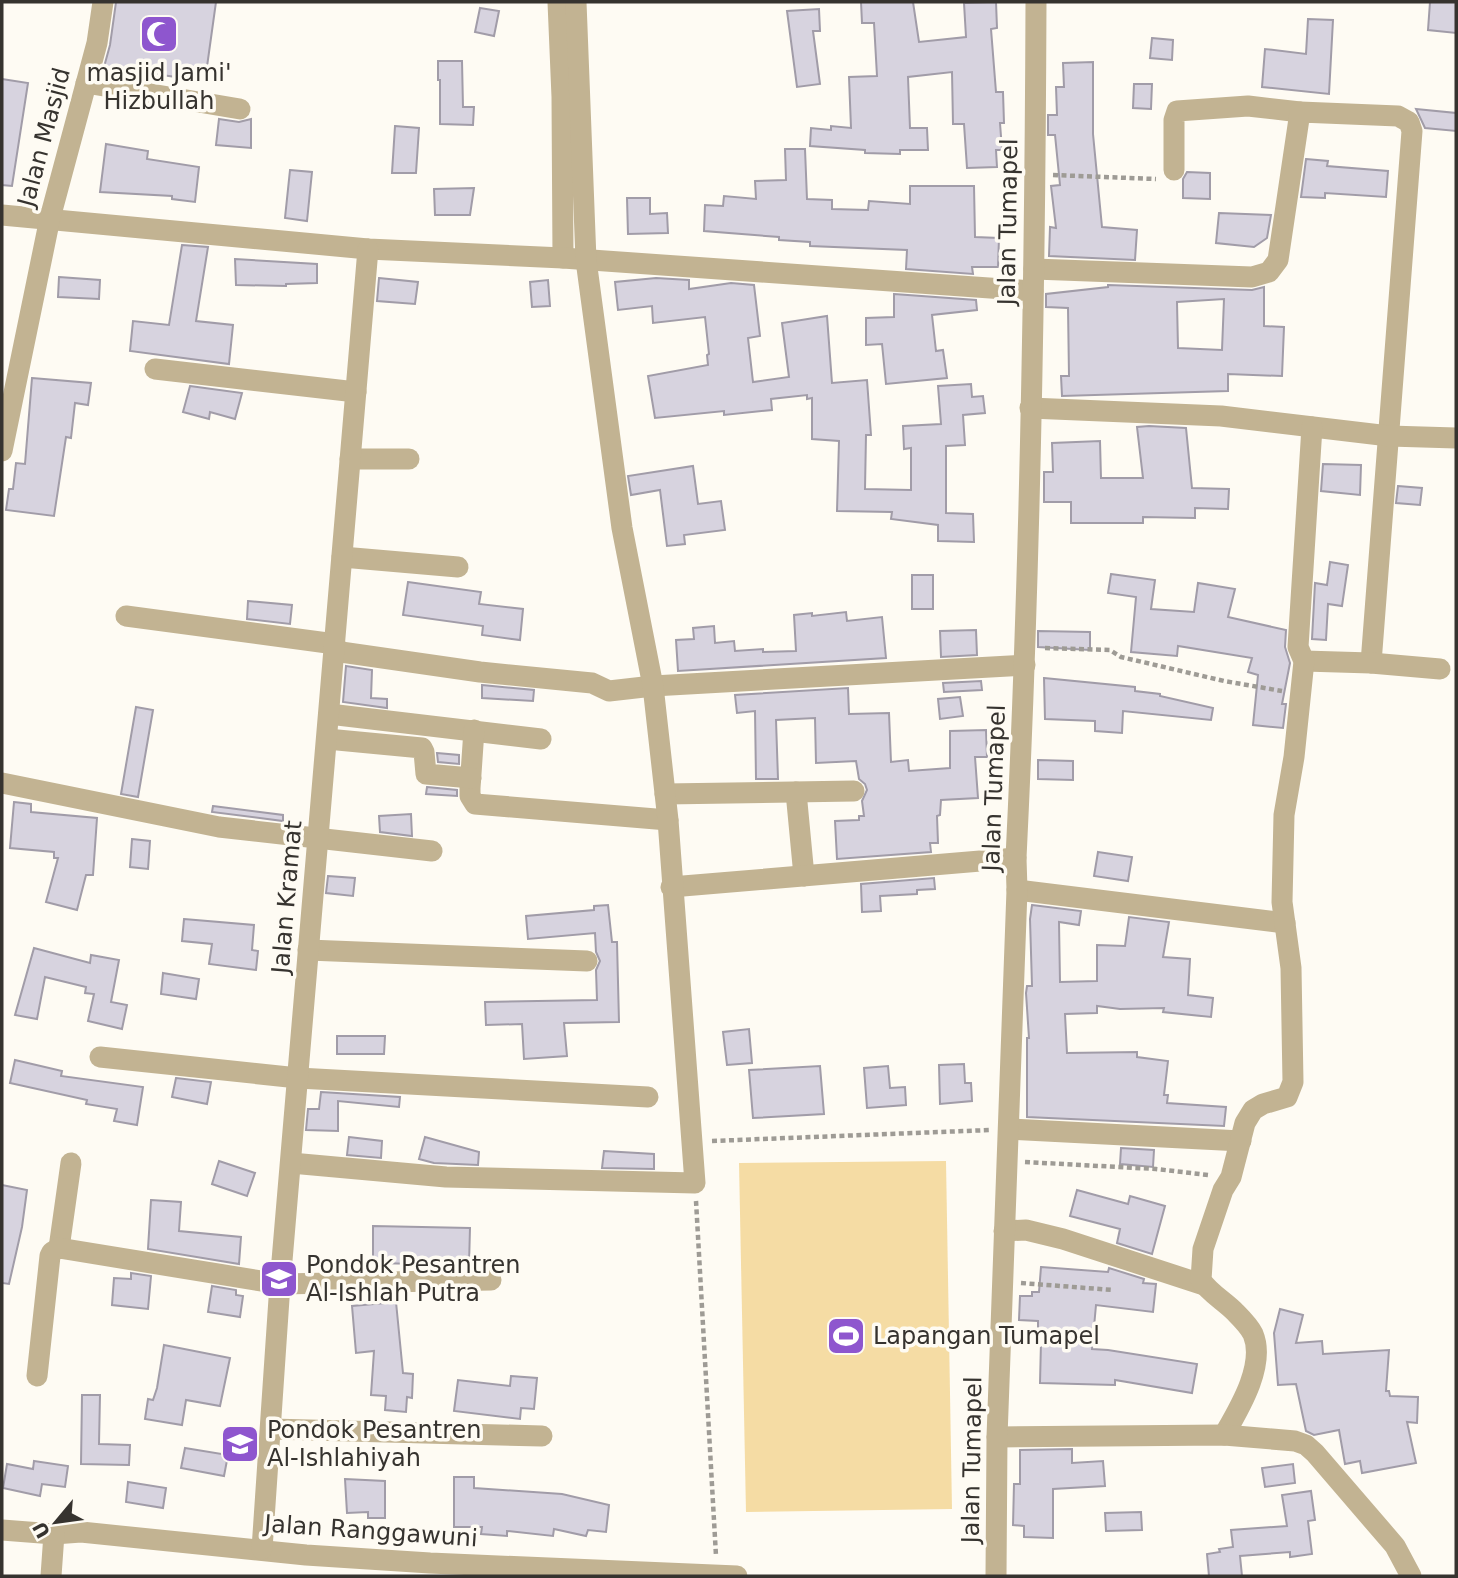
<svg xmlns="http://www.w3.org/2000/svg" width="1458" height="1578" font-family="'DejaVu Sans',sans-serif">
<rect width="100%" height="100%" fill="#fefbf3"/>
<polygon fill="#f5dca4" points="946,1161 952,1509 746,1512 739,1163"/>
<g fill="#d7d3df" stroke="#a19ca8" stroke-width="2" fill-rule="evenodd">
<polygon points="116,2 216,2 205,81 104,67 110,45"/>
<polygon points="861,2 913,2 919,42 966,37 964,3 996,2 997,28 991,29 996,92 1003,92 1004,123 1000,123 1002,150 996,150 997,167 967,168 964,124 953,124 952,72 908,77 910,128 927,128 928,150 900,150 900,154 865,153 865,150 810,146 811,128 831,130 831,126 851,128 849,77 877,76 874,23 862,23"/>
<polygon points="1430,2 1456,2 1456,33 1428,30"/>
<polygon points="480,8 499,11 494,36 475,32"/>
<polygon points="819,9 820,31 813,31 820,84 797,87 787,11"/>
<polygon points="1308,19 1333,20 1329,94 1262,87 1265,49 1306,54"/>
<polygon points="1152,38 1173,40 1172,60 1150,58"/>
<polygon points="438,61 462,61 463,107 474,107 473,125 440,124 440,80 438,80"/>
<polygon points="1093,62 1093,134 1102,227 1137,230 1135,260 1049,256 1050,227 1056,228 1051,186 1060,185 1055,135 1048,135 1048,115 1057,115 1056,87 1064,87 1063,63"/>
<polygon points="2,79 28,83 12,186 2,185"/>
<polygon points="1134,84 1152,84 1151,109 1133,108"/>
<polygon points="1416,109 1456,113 1456,131 1425,128"/>
<polygon points="219,119 239,122 251,119 251,148 216,145"/>
<polygon points="395,126 419,128 416,173 392,173"/>
<polygon points="106,144 148,151 147,159 199,167 195,202 172,199 172,196 100,192"/>
<polygon points="785,149 805,149 807,199 832,200 832,209 868,210 869,201 910,204 910,186 974,186 975,237 999,238 998,267 972,267 973,274 906,269 907,250 810,246 810,242 779,240 779,237 704,231 705,205 723,206 724,196 756,199 755,181 786,180"/>
<polygon points="1306,159 1328,161 1327,166 1388,171 1386,197 1325,193 1325,198 1301,197"/>
<polygon points="290,170 312,172 307,221 285,218"/>
<polygon points="1187,172 1210,173 1210,199 1183,198 1183,179"/>
<polygon points="474,188 470,215 435,215 434,189"/>
<polygon points="627,198 650,198 650,214 667,213 668,233 628,234"/>
<polygon points="1219,213 1271,215 1267,238 1254,247 1216,243"/>
<polygon points="182,245 208,247 196,321 233,325 229,364 130,351 133,321 169,325"/>
<polygon points="235,259 317,264 317,283 286,284 286,286 236,285"/>
<polygon points="59,277 100,280 99,299 58,297"/>
<polygon points="379,278 418,282 415,304 377,301"/>
<polygon points="656,278 689,280 689,289 731,283 754,285 760,336 748,338 753,382 789,377 782,323 827,316 832,383 867,380 871,435 866,435 865,489 911,490 911,448 904,449 903,426 941,424 938,386 971,384 972,397 983,396 985,413 963,415 965,445 946,446 946,513 973,514 974,542 938,541 938,525 891,519 892,512 837,511 839,441 812,439 812,398 807,399 807,395 771,399 772,410 724,415 724,411 655,418 648,376 708,365 707,355 709,354 705,317 653,323 652,306 618,310 615,282"/>
<polygon points="548,280 550,306 532,307 530,282"/>
<path d="M1108,285L1252,290L1264,287V326L1284,327L1282,376L1228,374V391L1062,396L1061,376H1069L1068,308L1046,307V294L1108,287ZM1224,299L1222,350L1178,348L1177,302Z"/>
<polygon points="894,294 976,300 977,310 932,315 936,351 943,350 947,378 886,384 882,344 866,345 866,318 894,317"/>
<polygon points="32,378 91,383 88,405 75,403 71,438 66,437 54,516 6,510 9,489 13,489 16,463 25,464"/>
<polygon points="190,386 242,393 235,419 210,412 209,419 183,412"/>
<polygon points="1149,426 1186,428 1192,488 1229,489 1228,509 1195,508 1195,518 1143,517 1143,523 1071,523 1071,502 1044,502 1044,472 1053,472 1052,443 1100,441 1101,478 1143,478 1137,427"/>
<polygon points="1323,464 1361,465 1360,495 1321,491"/>
<polygon points="693,466 698,504 721,501 725,530 684,535 685,544 667,546 660,490 631,495 628,476"/>
<polygon points="1398,486 1422,488 1420,505 1396,503"/>
<polygon points="1330,562 1348,565 1342,606 1328,604 1326,640 1312,639 1315,583 1327,585"/>
<polygon points="1111,574 1155,580 1151,609 1194,612 1198,583 1235,589 1228,617 1286,630 1285,647 1290,663 1282,704 1286,704 1283,728 1253,725 1258,675 1248,672 1252,658 1178,646 1177,656 1131,652 1136,597 1108,593"/>
<rect x="912" y="575" width="21" height="34"/>
<polygon points="408,582 481,592 479,604 523,609 520,640 482,635 483,626 403,615"/>
<polygon points="248,601 292,605 290,624 247,619"/>
<polygon points="846,612 847,621 882,617 886,658 678,671 676,640 694,639 693,628 714,626 715,643 734,641 735,651 763,649 763,652 796,651 794,615 812,613 812,616"/>
<polygon points="976,630 977,655 941,657 940,631"/>
<polygon points="1038,631 1090,632 1090,650 1038,647"/>
<polygon points="346,666 372,670 371,698 387,699 387,708 343,702"/>
<polygon points="1044,678 1135,687 1135,691 1160,694 1160,696 1213,708 1211,720 1123,711 1122,733 1095,731 1095,721 1045,719"/>
<polygon points="981,681 982,690 944,692 943,683"/>
<polygon points="482,685 534,690 533,701 482,698"/>
<polygon points="848,688 849,714 889,713 891,762 908,760 909,771 950,768 950,731 986,730 987,757 975,757 978,798 941,800 940,815 937,816 938,843 930,843 931,852 837,859 835,821 859,820 859,816 864,816 862,801 867,790 865,784 859,779 856,761 816,763 815,718 776,720 778,779 756,779 755,711 737,713 735,695"/>
<polygon points="960,697 963,716 940,719 938,699"/>
<polygon points="136,707 153,710 138,797 121,794"/>
<polygon points="437,753 459,755 459,764 438,762"/>
<polygon points="1038,760 1073,761 1073,780 1038,779"/>
<polygon points="427,787 457,790 457,796 426,794"/>
<polygon points="14,802 31,804 31,812 97,818 93,875 86,875 77,910 46,902 58,858 54,858 54,852 10,848"/>
<polygon points="213,806 283,815 283,821 212,812"/>
<polygon points="411,814 412,836 380,832 379,816"/>
<polygon points="132,839 150,841 148,869 130,867"/>
<polygon points="1098,852 1132,857 1128,881 1094,876"/>
<polygon points="328,876 355,878 353,896 326,893"/>
<polygon points="934,878 935,889 917,890 917,894 880,896 881,911 862,912 861,884"/>
<polygon points="608,905 612,942 617,942 619,1022 564,1023 567,1056 524,1059 522,1024 486,1025 485,1002 597,1000 596,970 600,961 596,952 595,933 528,939 526,916 594,910 594,906"/>
<polygon points="1032,905 1081,911 1079,925 1059,922 1060,982 1097,981 1097,945 1125,946 1129,917 1169,922 1163,957 1190,959 1188,995 1213,998 1211,1017 1163,1012 1164,1008 1120,1009 1097,1006 1097,1013 1065,1014 1067,1053 1137,1052 1137,1057 1168,1061 1164,1095 1168,1095 1167,1103 1226,1107 1224,1126 1027,1117 1027,1038 1029,1038 1026,993 1027,986 1032,986 1030,919"/>
<polygon points="184,919 254,925 252,950 258,951 256,970 209,964 212,944 182,941"/>
<polygon points="34,948 90,963 91,955 119,960 111,1002 127,1005 122,1029 88,1021 94,994 85,993 86,987 45,977 37,1019 15,1015"/>
<polygon points="163,973 199,979 196,999 161,994"/>
<polygon points="749,1029 752,1063 727,1065 723,1032"/>
<polygon points="337,1036 385,1036 384,1054 337,1054"/>
<polygon points="15,1060 62,1071 61,1076 143,1087 137,1125 114,1121 117,1109 86,1104 87,1100 10,1083"/>
<polygon points="964,1064 965,1083 971,1083 972,1101 940,1104 939,1065"/>
<polygon points="820,1066 824,1114 753,1118 749,1070"/>
<polygon points="888,1066 890,1088 905,1087 906,1105 867,1108 864,1068"/>
<polygon points="176,1078 211,1082 207,1104 172,1097"/>
<polygon points="321,1092 400,1097 399,1107 338,1101 338,1131 306,1130 308,1109 319,1109"/>
<polygon points="349,1137 382,1141 381,1158 347,1155"/>
<polygon points="425,1137 479,1152 478,1165 434,1163 419,1159"/>
<polygon points="1121,1148 1154,1150 1153,1167 1120,1164"/>
<polygon points="604,1151 654,1154 654,1169 602,1168"/>
<polygon points="219,1161 255,1173 247,1196 212,1184"/>
<polygon points="2,1185 27,1190 22,1227 9,1284 2,1283"/>
<polygon points="1077,1190 1128,1204 1130,1196 1165,1206 1152,1254 1117,1243 1120,1229 1070,1216"/>
<polygon points="151,1200 181,1202 179,1231 241,1237 239,1264 148,1249"/>
<polygon points="373,1226 470,1228 469,1265 373,1263"/>
<polygon points="1041,1267 1108,1272 1109,1268 1144,1279 1143,1283 1156,1284 1153,1312 1096,1305 1092,1349 1108,1350 1197,1364 1192,1393 1115,1380 1115,1385 1040,1383 1041,1342 1038,1342 1038,1321 1019,1320 1020,1296 1032,1296 1032,1292 1039,1292"/>
<polygon points="131,1273 151,1276 148,1309 112,1305 114,1278 131,1279"/>
<polygon points="212,1286 236,1290 236,1295 243,1296 240,1317 208,1312"/>
<polygon points="396,1302 403,1373 413,1374 412,1398 407,1397 406,1412 385,1410 386,1396 371,1395 374,1351 356,1353 352,1306"/>
<polygon points="1280,1309 1303,1315 1296,1343 1322,1341 1323,1354 1389,1350 1386,1391 1389,1391 1390,1396 1418,1397 1417,1423 1407,1422 1416,1463 1362,1473 1360,1461 1345,1464 1339,1430 1314,1435 1306,1431 1296,1384 1278,1385 1274,1333"/>
<polygon points="164,1345 230,1358 220,1406 186,1400 182,1425 145,1419 148,1399 153,1400 157,1388"/>
<polygon points="511,1376 537,1378 534,1409 521,1408 520,1419 454,1411 458,1380 510,1386"/>
<polygon points="82,1395 100,1395 99,1444 130,1445 129,1465 81,1464"/>
<polygon points="185,1448 228,1455 224,1476 181,1468"/>
<polygon points="1072,1449 1072,1463 1103,1461 1105,1486 1053,1489 1053,1538 1024,1537 1024,1526 1013,1525 1014,1484 1020,1484 1020,1450"/>
<polygon points="34,1461 68,1466 65,1487 42,1484 40,1496 3,1488 7,1464 33,1469"/>
<polygon points="1293,1464 1295,1483 1265,1487 1262,1468"/>
<polygon points="454,1477 474,1477 474,1488 562,1494 609,1505 606,1532 588,1530 586,1536 554,1529 553,1536 507,1531 507,1536 481,1534 482,1527 454,1527"/>
<polygon points="345,1479 385,1481 385,1518 368,1518 368,1512 347,1513"/>
<polygon points="128,1482 166,1488 163,1508 126,1502"/>
<polygon points="1311,1491 1315,1520 1308,1521 1312,1554 1290,1557 1290,1552 1240,1556 1242,1576 1209,1576 1207,1554 1220,1552 1219,1549 1233,1547 1231,1530 1287,1526 1282,1495"/>
<polygon points="1141,1512 1142,1530 1106,1531 1105,1513"/>
</g>
<g fill="none" stroke-linecap="round" stroke-linejoin="round">
<g stroke="#9e9b95" stroke-width="4.5" stroke-dasharray="5 3.5" stroke-linecap="butt">
<polyline points="1053,175 1156,179"/>
<polyline points="1045,648 1110,650 1121,657 1224,681 1282,691"/>
<polyline points="712,1141 990,1130"/>
<polyline points="1025,1162 1156,1169 1208,1175"/>
<polyline points="696,1201 716,1556"/>
<polyline points="1021,1283 1113,1290"/>
</g>
<g stroke="#c2b392" stroke-width="21">
<polyline points="558,2 562,97 563,258"/>
<polyline points="86,83 240,109"/>
<polyline points="1174,170 1174,120 1177,111 1248,106 1300,112"/>
<polyline points="2,215 368,249 563,258 1033,291"/>
<polyline points="1034,269 1252,277 1269,272 1278,260 1300,112 1398,116 1409,122 1412,131 1371,663"/>
<polyline points="155,369 356,392"/>
<polyline points="1030,408 1221,416 1389,436 1456,438"/>
<polyline points="2,451 50,218 97,43 103,2"/>
<polyline points="350,459 409,459"/>
<polyline points="342,557 458,567"/>
<polyline points="126,616 335,644"/>
<polyline points="334,651 480,672 592,683 609,691 653,686 1025,665"/>
<polyline points="1304,661 1371,663 1440,669"/>
<polyline points="329,714 541,739"/>
<polyline points="474,730 470,788 470,796 475,804 668,820"/>
<polyline points="327,739 422,748 424,752 426,774 471,778"/>
<polyline points="2,783 219,827 432,851"/>
<polyline points="796,792 804,876"/>
<polyline points="665,794 854,791"/>
<polyline points="671,887 1016,858"/>
<polyline points="1017,890 1285,923"/>
<polyline points="308,950 587,961"/>
<polyline points="100,1057 298,1078 648,1097"/>
<polyline points="1009,1129 1241,1141"/>
<polyline points="291,1163 446,1177 695,1183 668,820 653,686 622,528 586,260 576,2"/>
<polyline points="1004,1231 1026,1230 1063,1239 1204,1285"/>
<polyline points="59,1248 71,1163"/>
<polyline points="37,1376 50,1256 52,1252 59,1248 280,1284 491,1280"/>
<polyline points="271,1429 542,1436"/>
<path d="M1224,1435C1239,1409 1266,1365 1253,1334C1249,1326 1243,1320 1236,1313C1226,1302 1209,1293 1201,1280L1203,1249L1223,1190L1231,1177L1245,1123L1253,1110L1263,1104L1287,1097L1293,1082L1291,968L1282,902L1284,815L1294,757L1304,661L1298,647L1312,427"/>
<polyline points="997,1437 1224,1435 1295,1441 1306,1445 1315,1453 1395,1546 1411,1576"/>
<polyline points="2,1530 54,1534 81,1532 306,1555 430,1563 737,1576"/>
<polyline points="262,1549 280,1284 368,249"/>
<polyline points="51,1576 54,1534"/>
<path d="M996,1576L997,1437L1017,890L1016,858C1030,573 1035,287 1036,2"/>
</g>
</g>
<defs>
<symbol id="mosque-square" viewBox="-11 -11 22 22"><rect x="-9" y="-9" width="18" height="18" rx="4" fill="#8e56ce" stroke="#fefbf3"/><path d="M3.5-4.9A6 6 0 1 0 3.5 4.9A5 5 0 1 1 3.5-4.9Z" fill="#fff"/></symbol>
<symbol id="school-square" viewBox="-11 -11 22 22"><rect x="-9" y="-9" width="18" height="18" rx="4" fill="#8e56ce" stroke="#fefbf3"/><path d="M0-5L7-2L0 1L-7-2ZM-4 1L0 2.5L4 1V4Q0 6-4 4Z" fill="#fff"/></symbol>
<symbol id="stadium-square" viewBox="-11 -11 22 22"><rect x="-9" y="-9" width="18" height="18" rx="4" fill="#8e56ce" stroke="#fefbf3"/><path d="M0-5a6.5 5 0 1 0 0 10a6.5 5 0 1 0 0-10ZM-3.5-1.8h7v3.6h-7Z" fill="#fff"/></symbol>
</defs>
<g fill-rule="evenodd">
<use href="#mosque-square" x="137" y="12" width="44" height="44"/>
<use href="#school-square" x="257" y="1257" width="44" height="44"/>
<use href="#stadium-square" x="824" y="1314" width="44" height="44"/>
<use href="#school-square" x="218" y="1422" width="44" height="44"/>
</g>
<g text-anchor="middle" dominant-baseline="central" stroke-width="7" stroke-linejoin="round" paint-order="stroke">
<g font-size="24" fill="#36332f" stroke="#fefbf3" text-anchor="start">
<text x="159" y="73" text-anchor="middle">masjid Jami'<tspan x="159" dy="28">Hizbullah</tspan></text>
<text x="306" y="1265">Pondok Pesantren<tspan x="306" dy="28">Al-Ishlah Putra</tspan></text>
<text x="873" y="1336">Lapangan Tumapel</text>
<text x="267" y="1430">Pondok Pesantren<tspan x="267" dy="28">Al-Ishlahiyah</tspan></text>
</g>
<g font-size="24" fill="#36332f" stroke="#fefbf3">
<text transform="translate(44 137) rotate(-75)">Jalan Masjid</text>
<text transform="translate(1008 222) rotate(-89)">Jalan Tumapel</text>
<text transform="translate(994 788) rotate(-88)">Jalan Tumapel</text>
<text transform="translate(287 897) rotate(-85)">Jalan Kramat</text>
<text transform="translate(972 1460) rotate(-89)">Jalan Tumapel</text>
<text transform="translate(371 1531) rotate(4)">Jalan Ranggawuni</text>
</g>
</g>
<rect width="1458" height="1578" fill="none" stroke="#36332f" stroke-width="7"/>
<g transform="translate(56 1522) rotate(241)" stroke="#fefbf3" stroke-width="5" paint-order="stroke">
<path d="M0-5L12 26L0 18L-12 26Z" fill="#36332f"/>
<text y="-10" font-size="19" font-weight="bold" text-anchor="middle" fill="#36332f">U</text>
</g>
</svg>
